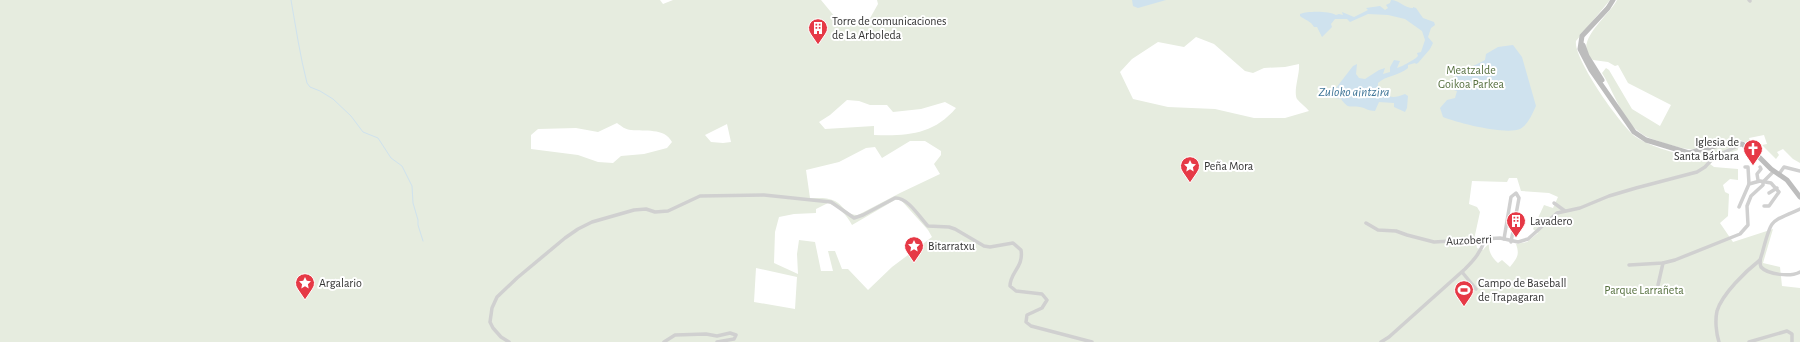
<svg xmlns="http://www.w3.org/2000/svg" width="1800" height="342" font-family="'Alegreya Sans',sans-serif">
<rect width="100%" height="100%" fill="#fff"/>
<g fill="#e6ecdf" fill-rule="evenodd">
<path d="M0,0H660L663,4L673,0H821L840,23L855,24L869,20L878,4L877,0H1610L1576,41C1573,58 1621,126 1636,137C1647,145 1675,154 1688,155C1699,156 1709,148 1720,146C1725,145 1732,145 1738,145V150L1718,157L1710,164L1714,167L1738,169V180L1730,179L1723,185L1725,192L1729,194L1728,216L1720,223L1733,242L1773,229L1763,263L1780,267L1782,286L1800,288V342H0ZM1196,37L1214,44L1245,71L1253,73L1264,68L1285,67L1299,64C1300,74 1293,91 1297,99C1300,103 1306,107 1309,111L1285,118H1254L1215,109L1168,107L1133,99L1120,72L1132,59L1158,42L1184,47ZM847,100L859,101L870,105H887L893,112L921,109L945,102L956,108C933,135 907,136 874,135V126L825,129L819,122L830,115ZM617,123C621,126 626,130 631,130C645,132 664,127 672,142L667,148L644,154L621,156L613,163L598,162L578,155L531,149V135L538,129L576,128L598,132ZM727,124L731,142L723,143L711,142L705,135ZM910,141H925L941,151V155L934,164L940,174L900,193L858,215C847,216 843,205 835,201C827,197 818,198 810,198L806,170L839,162L866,148L875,147L882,158ZM1509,178H1517L1521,191L1549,193L1558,197L1553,208L1544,205L1533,229L1538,233L1527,242L1516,244C1520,255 1517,258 1510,267L1502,260L1498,263C1492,258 1488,251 1489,243L1483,250L1477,248L1475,235L1480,212L1477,207L1469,204L1472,181L1507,182ZM900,199L928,230L932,237L892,267L868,290L848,269H842L835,251H828L833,271H821L815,242L799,240L797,254L798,274L774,263L775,232L779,217L794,214L816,213V209L828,203C839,207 846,214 852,225L895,200ZM756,268L797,277L795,309L754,302Z"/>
<path d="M1617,0H1800V163L1793,159L1783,149L1777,152L1779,155L1776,159L1762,145L1767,144L1764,135L1749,138L1752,146C1728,130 1717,147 1694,149C1685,150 1675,146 1667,144C1659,141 1649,139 1642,134C1624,122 1615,96 1605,78L1602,73L1606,68L1609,70L1632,109L1660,126L1671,105L1628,83L1618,65L1615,66L1608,62L1593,60C1571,43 1609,16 1617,0Z"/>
</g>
<g fill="#cfe2ee">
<polygon points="1132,0 1166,0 1138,8 1133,6"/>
<path d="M1391,0C1399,0 1404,8 1413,8V7L1416,8L1423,18L1434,22L1435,25L1431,28L1428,37L1433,43L1430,49L1418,63L1416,64L1415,63L1408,65V68C1398,76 1385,76 1378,83V88C1389,98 1392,99 1405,94L1408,96L1407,108L1405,112L1394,107V103L1379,102L1375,111C1368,111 1366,108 1360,107C1349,105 1349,110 1341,99L1331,97L1330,91L1336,88L1353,66L1357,64L1356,74L1359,78L1365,79L1379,70L1385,68L1383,74L1390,72V67L1394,60L1400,61L1397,68C1401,67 1416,59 1418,56L1417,53L1421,52L1425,40L1422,31L1405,19L1388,15L1368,14L1350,22L1347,19H1335L1331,24L1332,27L1322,37L1317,27H1314C1311,21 1305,20 1300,16V14C1308,11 1329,11 1336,15L1339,14L1343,15L1342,12L1354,17L1368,10L1366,8L1380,6L1385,10L1388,8L1386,5L1390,3Z"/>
<path d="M1513,45L1522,57L1536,106C1532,114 1528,125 1520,129C1505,135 1458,123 1443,117L1440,108L1447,100L1455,98L1457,91L1447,88C1453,72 1471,68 1485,60L1486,54L1498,47Z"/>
</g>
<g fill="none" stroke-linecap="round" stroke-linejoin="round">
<path stroke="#cfe2ee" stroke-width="1" d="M291,0C296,28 300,56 307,83L310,87L320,91L333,99L351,116L363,132L378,138L391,158L402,166L412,186L413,203L418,220V225L423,241"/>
<g stroke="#d0d0d0" stroke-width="3.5">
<polyline points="1749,0 1750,1"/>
<polyline points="1745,167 1748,167 1749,184"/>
<polyline points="1779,174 1784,167 1800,171"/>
<polyline points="1758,180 1757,174 1761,169 1760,167"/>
<polyline points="1769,193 1777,188"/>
<polyline points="1554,203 1565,211"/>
<polyline points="1739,207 1749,184 1760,181 1771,183 1779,192 1769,206 1764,206"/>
<path d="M1800,209C1770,223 1772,217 1763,250C1762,256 1758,260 1761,267C1768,275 1791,277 1800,272"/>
<polyline points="1366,223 1378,230 1396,231 1407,235 1434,242 1500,238 1518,242 1528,239 1557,213 1580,208 1609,196 1636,188 1697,172 1705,167 1714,157 1742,144"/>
<polyline points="1504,239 1511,197 1516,193 1519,198 1511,242"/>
<polyline points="1629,265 1663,263 1675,260 1740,234 1748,225 1747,206 1751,196 1763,185 1763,182 1774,171"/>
<polyline points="1462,272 1476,289"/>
<polyline points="1658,285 1663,263"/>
<path d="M509,342L501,337L493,328L490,322L492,308L497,297L517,278L565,238L578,229L592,222L634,210L646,209L655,212L668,211L700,196L764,195L831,202L854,218L863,215L895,198C908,197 920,218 928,226L949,227L955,229L984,246L990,247L1013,243L1021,250C1024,267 1010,272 1010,286L1016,291L1042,294L1047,300L1042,308L1027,315L1026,322L1031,326L1092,342"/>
<polyline points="664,342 675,335 706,334 717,336 730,333 736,335 734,339 717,342"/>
<path d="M1381,342L1389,337L1465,269C1474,260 1481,252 1485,239"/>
<path d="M1719,342C1716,333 1715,320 1717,311C1722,294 1746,271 1760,260"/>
<polyline points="1749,342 1787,331 1792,334 1792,342"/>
</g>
<g stroke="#bdbdbd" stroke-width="5">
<polyline points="1613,0 1608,8 1582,36 1580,49 1591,70 1634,132 1646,140 1689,153 1726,143 1742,144 1752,150 1771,169 1787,180 1800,197"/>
<polyline points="1583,45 1587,56 1602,80"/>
</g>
</g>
<defs>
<symbol id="building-pin" viewBox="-11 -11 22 30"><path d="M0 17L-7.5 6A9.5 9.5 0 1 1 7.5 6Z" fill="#e63946" stroke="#fff"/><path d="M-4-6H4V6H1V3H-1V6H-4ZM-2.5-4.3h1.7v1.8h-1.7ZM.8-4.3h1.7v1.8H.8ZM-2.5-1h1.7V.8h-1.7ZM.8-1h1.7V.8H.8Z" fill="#fff"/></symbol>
<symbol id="church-pin" viewBox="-11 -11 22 30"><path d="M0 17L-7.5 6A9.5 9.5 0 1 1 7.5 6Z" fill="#e63946" stroke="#fff"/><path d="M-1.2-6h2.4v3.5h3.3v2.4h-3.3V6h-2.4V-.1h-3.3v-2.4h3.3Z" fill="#fff"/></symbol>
<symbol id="sight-pin" viewBox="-11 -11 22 30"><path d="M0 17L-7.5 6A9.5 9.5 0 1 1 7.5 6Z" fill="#e63946" stroke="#fff"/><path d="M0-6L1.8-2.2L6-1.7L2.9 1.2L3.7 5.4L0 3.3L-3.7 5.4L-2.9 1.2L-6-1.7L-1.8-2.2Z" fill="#fff"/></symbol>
<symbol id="stadium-pin" viewBox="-11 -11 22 30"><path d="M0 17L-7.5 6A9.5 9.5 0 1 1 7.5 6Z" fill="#e63946" stroke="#fff"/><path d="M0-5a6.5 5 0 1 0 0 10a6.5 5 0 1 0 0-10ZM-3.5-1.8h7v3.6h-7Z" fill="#fff"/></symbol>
</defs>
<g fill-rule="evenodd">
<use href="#building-pin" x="807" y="17" width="22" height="30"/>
<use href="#church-pin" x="1742" y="138" width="22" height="30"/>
<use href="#sight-pin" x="1179" y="155" width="22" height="30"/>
<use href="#building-pin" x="1505" y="210" width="22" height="30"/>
<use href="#sight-pin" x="903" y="235" width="22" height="30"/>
<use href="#sight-pin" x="294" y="272" width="22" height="30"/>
<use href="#stadium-pin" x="1453" y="279" width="22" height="30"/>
</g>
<g text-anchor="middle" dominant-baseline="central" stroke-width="4" stroke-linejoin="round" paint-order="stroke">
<g font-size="12" fill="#333" stroke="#fff" text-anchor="start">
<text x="832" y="21">Torre de comunicaciones<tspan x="832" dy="14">de La Arboleda</tspan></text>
<text x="1739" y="142" text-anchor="end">Iglesia de<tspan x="1739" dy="14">Santa Bárbara</tspan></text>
<text x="1204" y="166">Peña Mora</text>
<text x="1530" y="221">Lavadero</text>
<text x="928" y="246">Bitarratxu</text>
<text x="319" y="283">Argalario</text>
<text x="1478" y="283">Campo de Baseball<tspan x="1478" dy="14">de Trapagaran</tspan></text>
</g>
<g font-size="12" fill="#56703f" stroke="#fff">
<text x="1471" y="70">Meatzalde<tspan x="1471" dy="14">Goikoa Parkea</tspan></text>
<text x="1644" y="290">Parque Larrañeta</text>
</g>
<g font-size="12" fill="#333" stroke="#fff">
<text transform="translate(1469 240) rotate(-3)">Auzoberri</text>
</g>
<g font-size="13" font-style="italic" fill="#3f7597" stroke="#fff">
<text x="1354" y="92">Zuloko aintzira</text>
</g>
</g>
</svg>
